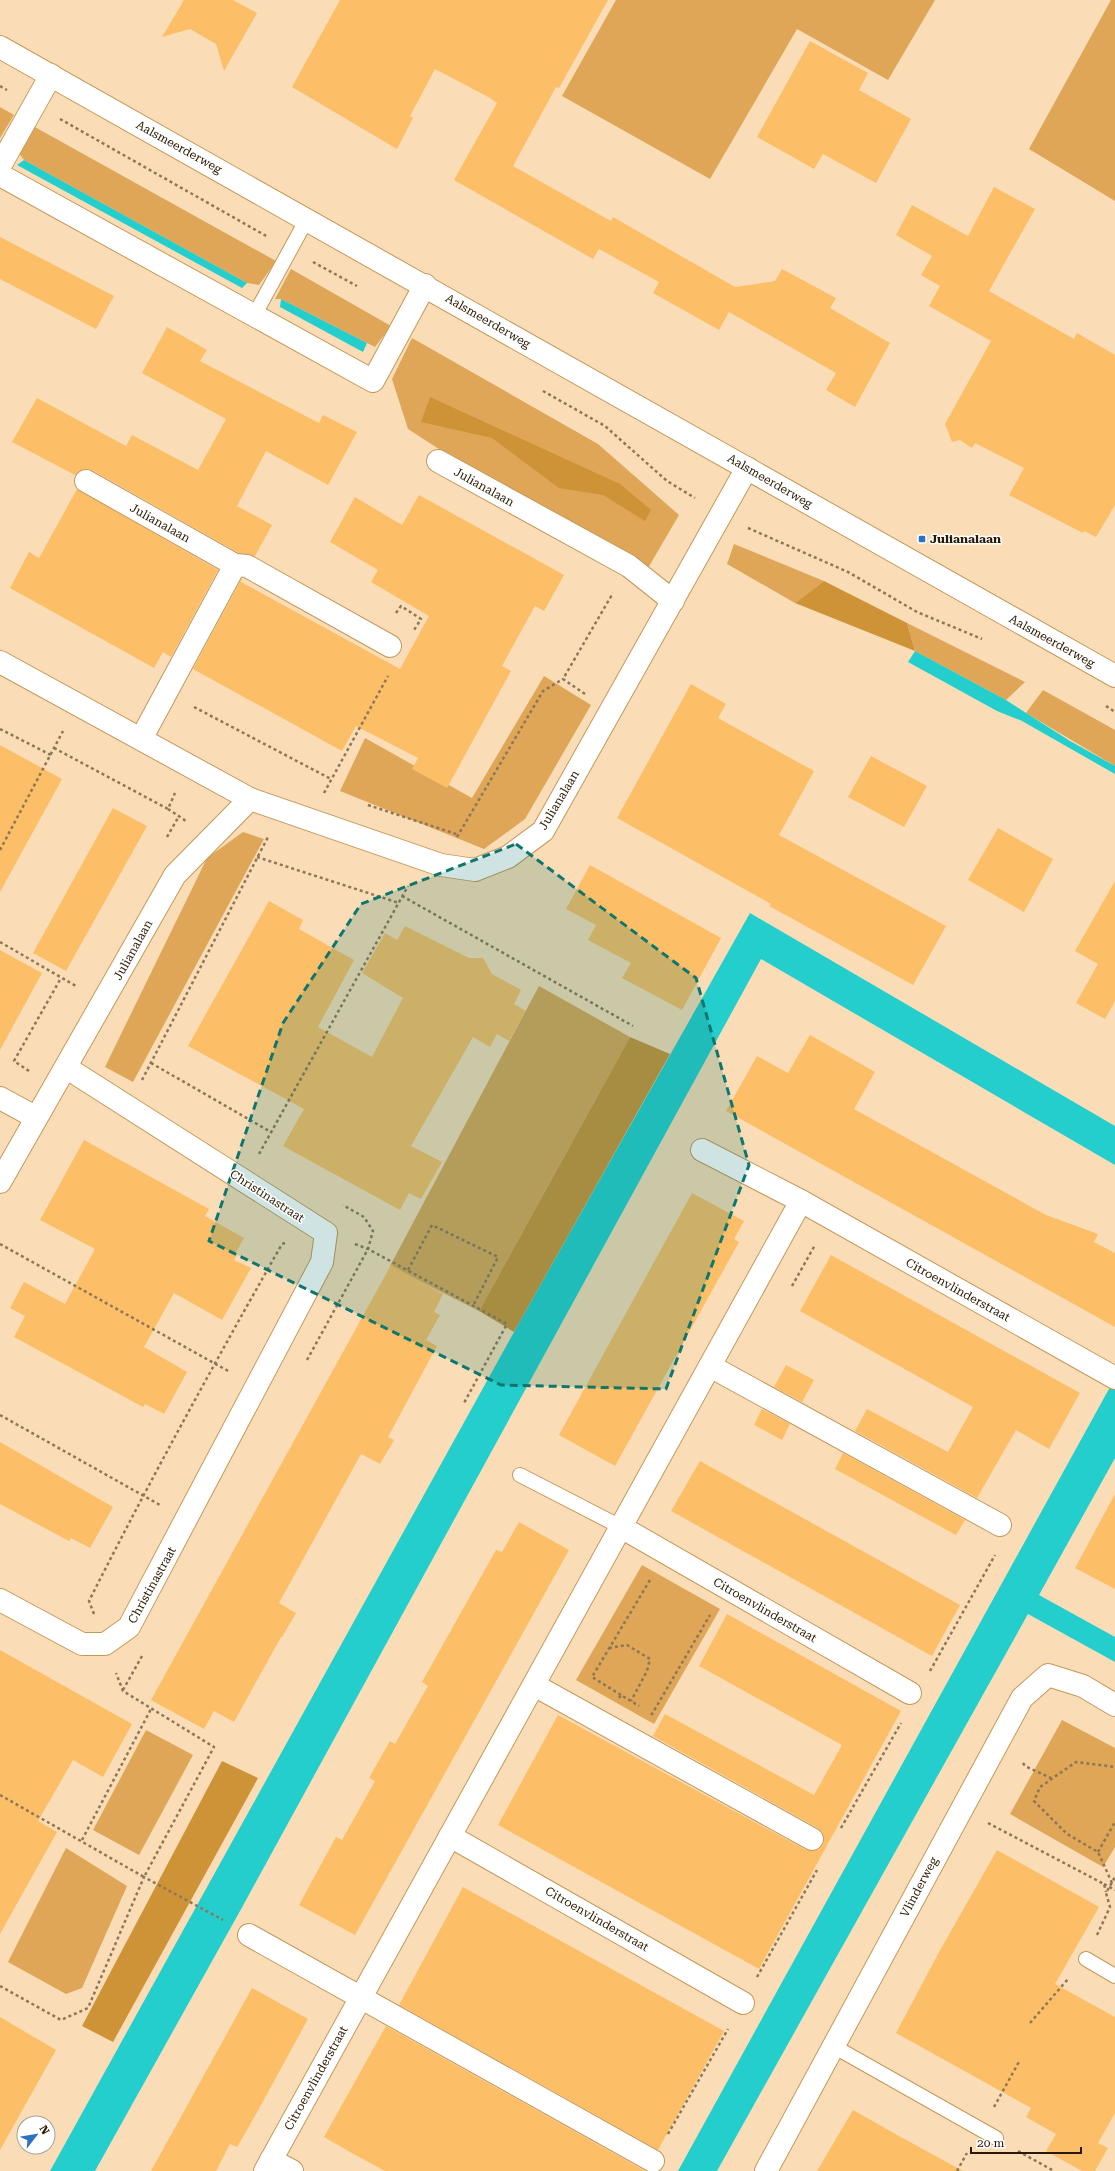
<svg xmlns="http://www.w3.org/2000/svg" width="1115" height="2171" font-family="'Roboto Serif',serif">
<rect width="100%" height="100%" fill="#faddb7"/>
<g fill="#dea656">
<polygon points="616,0 935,0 888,80 797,29 710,179 562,96"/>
<polygon points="1111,0 1115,0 1115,201 1029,149"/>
<polygon points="0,107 14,115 0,138"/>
<polygon points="33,126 276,261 259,285 247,283 24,160 18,152"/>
<polygon points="291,269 391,326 375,347 281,299 275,299"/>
<polygon points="412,338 598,444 679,515 648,568 490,482 408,429 392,379"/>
<polygon points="734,544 824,581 795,603 727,564"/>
<polygon points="907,623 1025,682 1006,700 915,651"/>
<polygon points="544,676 591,705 525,819 484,849 340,791 365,738 472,798"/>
<polygon points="1043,690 1115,730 1115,766 1026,713"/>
<polygon points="243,832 264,839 133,1082 105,1067 207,858"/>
<polygon points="539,986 630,1037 479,1311 390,1266"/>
<polygon points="642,1565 720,1609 654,1724 576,1680"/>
<polygon points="1062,1720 1115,1748 1115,1847 1103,1867 1010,1814"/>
<polygon points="146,1730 193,1755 139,1855 93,1830"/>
<polygon points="66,1848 127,1886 82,1988 66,1994 8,1962"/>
</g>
<g fill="#ce9337">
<polygon points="430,397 620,484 651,510 645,521 603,495 559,488 492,438 421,422"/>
<polygon points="824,581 907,623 915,651 795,603"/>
<polygon points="630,1037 670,1054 514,1332 479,1311"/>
<polygon points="222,1761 258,1778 113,2042 82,2026"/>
</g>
<g fill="#23cecd">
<polygon points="24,160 247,283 242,288 17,165"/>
<polygon points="281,299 367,343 363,352 280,307"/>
<polygon points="915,651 1006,700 1070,741 1115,766 1115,774 1022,721 997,711 908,662"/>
<polygon points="750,913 1115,1126 1115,1165 761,959 240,1911 95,2171 50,2171 514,1332"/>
<polygon points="1115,1378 1115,1458 1039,1595 1115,1637 1115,1662 1028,1614 717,2171 678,2171"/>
</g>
<g fill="#fcbe66">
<polygon points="184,0 233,0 257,13 224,71 216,44 190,29 162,37"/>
<polygon points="340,0 608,0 559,88 556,87 513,166 611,221 613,217 735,287 775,281 782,269 836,298 830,308 890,343 855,407 826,390 836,373 729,312 719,330 653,293 659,282 599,249 593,259 454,180 497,103 490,98 435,69 410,116 413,118 397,149 292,87"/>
<polygon points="810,41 868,73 859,90 911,119 876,183 823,154 814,169 757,137"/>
<polygon points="994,187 1035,209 989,291 1074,339 1077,333 1115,355 1115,505 1096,537 1084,531 1083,533 1009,495 1024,468 975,443 972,448 960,440 952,442 945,424 991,341 929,306 940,286 921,275 932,256 896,235 912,205 968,236"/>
<polygon points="0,237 114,296 96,329 0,279"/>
<polygon points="167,327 207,350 200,361 319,423 323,415 357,432 328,485 266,451 237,506 272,525 255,556 239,553 92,470 86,469 80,470 75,475 12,442 37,398 126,446 132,435 198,470 226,419 142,373"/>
<polygon points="77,489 218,570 171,657 163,652 154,668 10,588 29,552 39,558"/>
<polygon points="419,495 564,575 544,611 535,606 502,666 511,671 447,788 412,769 418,758 356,726 342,751 193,669 242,578 241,582 400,669 429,616 371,582 378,570 330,542 355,497 402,525"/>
<polygon points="691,684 726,704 718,718 814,771 779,835 946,926 913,985 769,906 771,904 617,818"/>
<polygon points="0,745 62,779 0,892"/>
<polygon points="871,756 927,786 904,827 848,797"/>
<polygon points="113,808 147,826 66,971 33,953"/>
<polygon points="998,828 1053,859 1024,912 968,880"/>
<polygon points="590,865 721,938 682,1010 622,978 631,963 588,940 596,925 566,909"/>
<polygon points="1115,881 1115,1001 1105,1019 1076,1003 1098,964 1075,951"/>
<polygon points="269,901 303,920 299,929 354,960 318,1027 372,1057 403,998 362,973 385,933 397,940 405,926 469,958 483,958 492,974 521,990 514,1004 526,1011 509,1041 497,1034 490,1047 473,1037 411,1146 442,1162 421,1199 409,1193 400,1210 283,1146 304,1109 188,1046"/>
<polygon points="0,950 42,973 0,1050"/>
<polygon points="810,1035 875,1072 854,1109 1046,1215 1098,1234 1094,1242 1115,1253 1115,1327 726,1111 757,1056 788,1073"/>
<polygon points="84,1140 209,1209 205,1216 244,1238 235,1254 237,1255 234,1260 251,1268 222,1320 174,1293 144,1347 187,1372 164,1414 145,1404 143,1407 14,1337 25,1316 10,1308 24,1282 65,1304 95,1249 40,1220"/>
<polygon points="692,1193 744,1221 734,1239 739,1242 615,1466 559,1435"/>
<polygon points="831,1255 1080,1393 1049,1449 1016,1430 977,1498 855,1431 867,1409 948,1452 973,1407 800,1311"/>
<polygon points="391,1265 443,1294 434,1312 440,1315 426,1340 437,1346 388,1437 394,1440 380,1464 361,1454 279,1603 296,1613 282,1637 281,1637 234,1722 214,1711 204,1729 151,1700"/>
<polygon points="786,1365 814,1380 802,1402 774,1387"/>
<polygon points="762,1409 790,1424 782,1440 754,1425"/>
<polygon points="0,1442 113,1507 90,1548 71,1538 69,1541 0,1504"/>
<polygon points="843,1453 965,1520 956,1535 835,1469"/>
<polygon points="700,1461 960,1605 932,1656 671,1511"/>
<polygon points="1115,1494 1115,1589 1075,1568"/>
<polygon points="519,1522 569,1550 355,1935 299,1905 336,1837 342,1840 375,1781 369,1778 390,1741 395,1744 428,1686 422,1682 496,1550 502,1552"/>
<polygon points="727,1614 901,1711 759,1969 498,1825 558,1715 806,1850 813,1851 819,1849 823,1845 824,1838 822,1832 818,1828 653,1736 665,1714 814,1795 842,1745 699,1666"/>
<polygon points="0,1650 132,1724 103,1777 73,1760 38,1821 57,1832 0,1934"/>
<polygon points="997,1850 1099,1907 1055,1984 1115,2017 1115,2113 1098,2143 1108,2148 1095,2171 1082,2171 1046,2151 1056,2134 1026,2117 1031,2108 896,2033 938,1954"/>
<polygon points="463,1887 724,2031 658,2150 399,2005"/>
<polygon points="252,1988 308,2019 255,2116 237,2147 230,2144 216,2171 151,2171"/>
<polygon points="0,2017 56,2050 0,2150"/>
<polygon points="386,2026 645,2171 385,2171 350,2152 324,2137"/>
<polygon points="853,2110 899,2136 963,2171 817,2171"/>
</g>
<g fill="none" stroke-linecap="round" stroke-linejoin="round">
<defs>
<g id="lane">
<polyline points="254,316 307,219"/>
<polyline points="520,1475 621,1527"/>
<polyline points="1086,1959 1115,1976"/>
<polyline points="833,2046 996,2138"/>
</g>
<g id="street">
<polyline points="0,166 51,75"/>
<polyline points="0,175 373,381 425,285"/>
<polyline points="438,461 629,566 673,601"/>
<polyline points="86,481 235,565 141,739"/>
<polyline points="235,565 247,566 390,646"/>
<polyline points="0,662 250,799 441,865 475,870 508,857 543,831 747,468"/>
<polyline points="0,1098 35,1117"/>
<polyline points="702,1150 801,1201 1115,1378"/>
<polyline points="0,1182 175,875 250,799"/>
<polyline points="710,1366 1000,1525"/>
<polyline points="621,1527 910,1693"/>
<polyline points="0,1600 82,1644 105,1644 129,1627 322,1262 326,1233 67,1068"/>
<polyline points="534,1685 812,1839"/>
<polyline points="450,1836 743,2003"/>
<polyline points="249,1935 653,2161"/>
<polyline points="271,2160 292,2171"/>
<polyline points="265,2171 801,1201"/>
<polyline points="766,2171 1022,1698 1048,1675 1083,1686 1115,1705"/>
</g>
<polyline id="secondary" points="0,47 1115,676"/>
</defs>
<use href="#lane" stroke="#c69858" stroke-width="16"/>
<use href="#street" stroke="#c69858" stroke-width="24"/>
<use href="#secondary" stroke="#c69858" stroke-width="24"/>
<g stroke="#8e7758" stroke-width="2.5" stroke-dasharray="3 3" stroke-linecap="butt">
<polyline points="0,86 7,90"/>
<polyline points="60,119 268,237"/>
<polyline points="313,262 357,286"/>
<polyline points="543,391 605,426 667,481 695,498"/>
<polyline points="748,528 848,572 917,612 982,639"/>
<polyline points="396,613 401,606 421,619 414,630"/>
<polyline points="585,694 563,679 613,593"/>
<polyline points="1106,706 1115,712"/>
<polyline points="194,707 331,779"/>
<polyline points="0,729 51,755"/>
<polyline points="54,748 168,809 175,793"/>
<polyline points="324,793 388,676"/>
<polyline points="368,805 459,835"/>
<polyline points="168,809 186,821"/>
<polyline points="167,837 179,816"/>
<polyline points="457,837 543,691 563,679"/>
<polyline points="0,850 63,731"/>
<polyline points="257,857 399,903"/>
<polyline points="402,896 633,1026"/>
<polyline points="0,942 76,986"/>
<polyline points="151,1063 271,1132"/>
<polyline points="29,1071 14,1061 61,978"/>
<polyline points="142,1080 268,837"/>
<polyline points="259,1154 408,886"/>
<polyline points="0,1244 230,1372"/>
<polyline points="355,1244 368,1249 507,1324 464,1403"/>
<polyline points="408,1270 432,1225 498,1257 473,1306"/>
<polyline points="792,1286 815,1245"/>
<polyline points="307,1360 368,1249 373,1231 364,1217 343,1205"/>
<polyline points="0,1415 160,1505"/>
<path d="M94,1614L89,1601C150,1480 215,1362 282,1244L285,1243"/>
<polyline points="609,1648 627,1645 650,1659 647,1671 631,1701"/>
<polyline points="930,1671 995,1555"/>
<polyline points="123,1690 142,1656"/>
<polyline points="621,1695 592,1677 650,1580"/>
<polyline points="619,1698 621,1695 639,1706"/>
<polyline points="651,1713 652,1714 710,1615"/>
<polyline points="1023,1763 1025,1766 1051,1778"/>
<polyline points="0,1795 144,1877 214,1747 123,1691 116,1673"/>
<polyline points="988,1823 1104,1884 1106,1892"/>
<polyline points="841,1828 901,1723"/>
<polyline points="82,1840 151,1709"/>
<polyline points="1098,1852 1115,1822"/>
<polyline points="1112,1883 1098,1852 1067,1834 1034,1801 1040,1787 1076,1762 1115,1767"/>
<polyline points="1104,1884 1115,1890"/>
<polyline points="1097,1935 1110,1907 1106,1893 1115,1877"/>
<polyline points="757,1977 817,1870"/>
<polyline points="0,1986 61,2020 88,2008 144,1877 223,1920"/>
<polyline points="1030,2023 1068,1979"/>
<polyline points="994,2107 1020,2060"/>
<polyline points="668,2134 728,2029"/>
<polyline points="1018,2151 1054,2171"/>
<polyline points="957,2171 967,2153"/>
</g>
<use href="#lane" stroke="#fff" stroke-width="14"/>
<use href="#street" stroke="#fff" stroke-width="22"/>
<use href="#secondary" stroke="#fff" stroke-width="22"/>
</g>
<path fill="#0f766e" fill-opacity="0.2" stroke="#0f766e" stroke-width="3" stroke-dasharray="8 5" stroke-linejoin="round" d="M516,844L696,978L749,1165L666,1389L501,1385L209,1241L283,1023L361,904Z"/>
<rect fill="#2b71c2" stroke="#fff" stroke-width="1.5" x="918" y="535" width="8" height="8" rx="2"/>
<g text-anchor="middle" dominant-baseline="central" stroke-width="3" stroke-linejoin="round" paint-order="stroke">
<g font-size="12" fill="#2a1800" stroke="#fff">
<text transform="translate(179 147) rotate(29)">Aalsmeerderweg</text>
<text transform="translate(488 321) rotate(30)">Aalsmeerderweg</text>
<text transform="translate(770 481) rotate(30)">Aalsmeerderweg</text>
<text transform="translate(484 487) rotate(29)">Julianalaan</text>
<text transform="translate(160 523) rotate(29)">Julianalaan</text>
<text transform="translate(1052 641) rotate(29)">Aalsmeerderweg</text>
<text transform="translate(559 800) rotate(-59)">Julianalaan</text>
<text transform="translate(133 950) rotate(-61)">Julianalaan</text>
<text transform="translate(267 1196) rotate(33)">Christinastraat</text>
<text transform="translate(958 1290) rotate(29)">Citroenvlinderstraat</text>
<text transform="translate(152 1585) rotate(-61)">Christinastraat</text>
<text transform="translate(765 1610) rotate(30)">Citroenvlinderstraat</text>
<text transform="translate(919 1887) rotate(-62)">Vlinderweg</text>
<text transform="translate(597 1919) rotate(30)">Citroenvlinderstraat</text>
<text transform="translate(316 2078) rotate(-61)">Citroenvlinderstraat</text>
</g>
<g font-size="12" font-weight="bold" fill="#2a1800" stroke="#fff" text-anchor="start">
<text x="930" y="539">Julianalaan</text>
</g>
</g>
<g transform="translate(36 2135) rotate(59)"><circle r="19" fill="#ffffff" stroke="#aaa399"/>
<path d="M0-3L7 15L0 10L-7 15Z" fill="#2b71c2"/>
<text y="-6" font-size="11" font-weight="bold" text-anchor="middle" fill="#2a1800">N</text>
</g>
<path d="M971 2147v6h110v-6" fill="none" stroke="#2a1800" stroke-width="2"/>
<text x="977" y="2147" font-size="12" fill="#2a1800" stroke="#ffffff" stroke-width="3" paint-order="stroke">20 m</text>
</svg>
